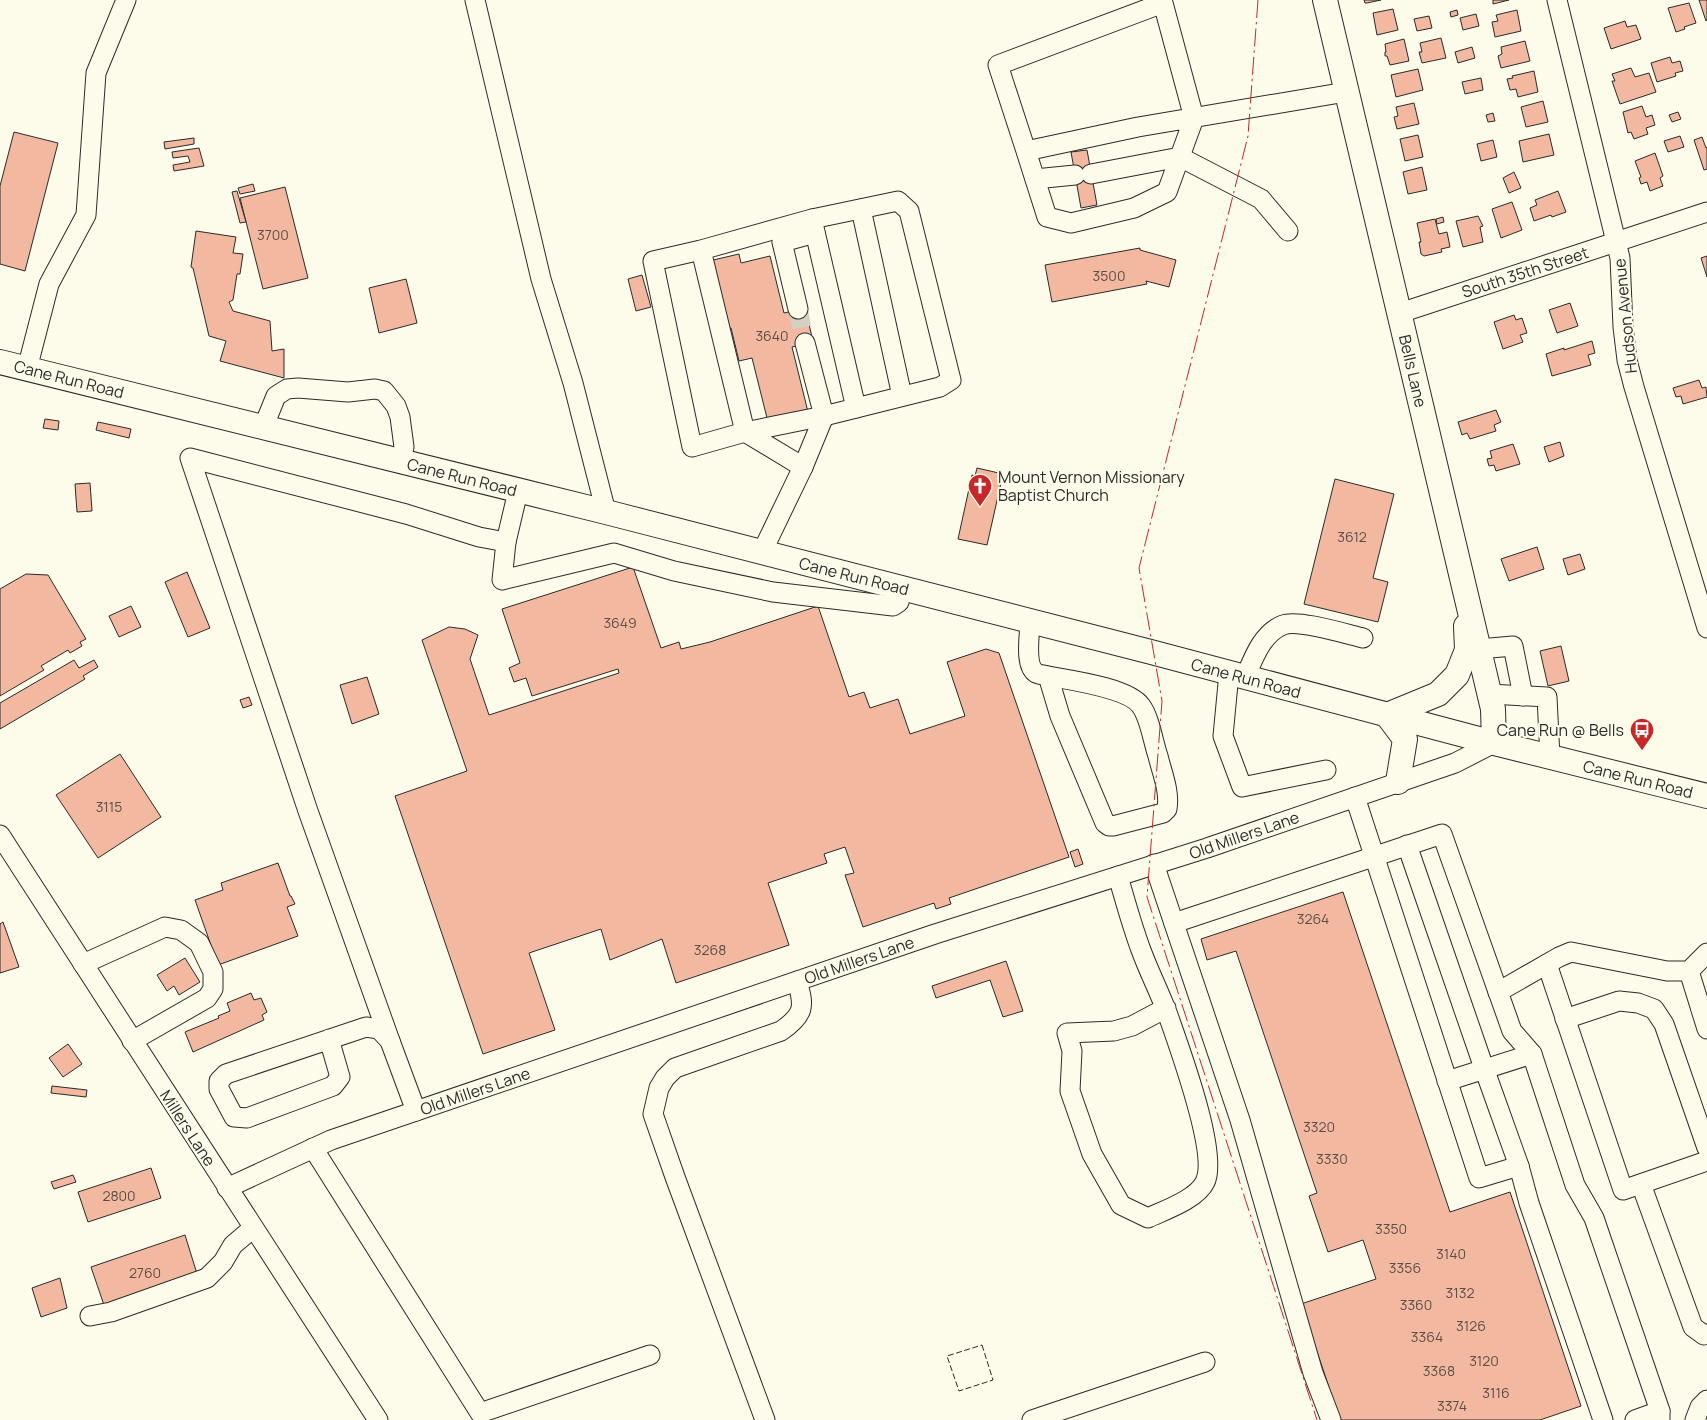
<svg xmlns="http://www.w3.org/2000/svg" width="1707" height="1420" font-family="Manrope,sans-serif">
<rect width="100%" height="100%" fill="#fdfbea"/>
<g fill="#f2b8a0" stroke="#2b2b2b">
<polygon points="1364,0 1381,0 1367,3 1365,3"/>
<polygon points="1493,0 1509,0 1493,4"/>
<polygon points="1699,0 1707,0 1707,20 1706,21"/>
<polygon points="1689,3 1696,23 1684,27 1685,29 1676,32 1668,8"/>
<polygon points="1393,9 1398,30 1377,35 1373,13"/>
<polygon points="1457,10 1458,15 1451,17 1450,12"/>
<polygon points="1517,10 1521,31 1495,37 1492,22 1498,21 1496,15"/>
<polygon points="1476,14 1479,26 1463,30 1460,18"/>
<polygon points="1429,16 1432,28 1417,31 1414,19"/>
<polygon points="1625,21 1627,27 1636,25 1641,39 1611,49 1604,28"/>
<polygon points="1441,38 1446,58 1422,63 1419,52 1422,52 1420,43"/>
<polygon points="1404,39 1409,61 1390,65 1387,56 1385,56 1385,52 1386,52 1385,44"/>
<polygon points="1525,41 1530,61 1501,68 1498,56 1502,54 1501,47"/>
<polygon points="1472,47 1475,58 1458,63 1455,52"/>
<polygon points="1670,57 1672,63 1680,61 1683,71 1675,73 1676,76 1657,82 1651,63"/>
<polygon points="1631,68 1635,77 1649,73 1656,92 1620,104 1612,81 1615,81 1612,74"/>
<polygon points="1418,69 1423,90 1396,97 1391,75"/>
<polygon points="1534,71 1538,92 1518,97 1516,89 1510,90 1507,79 1513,78 1512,76"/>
<polygon points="1481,78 1483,90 1465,94 1462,82"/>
<polygon points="1543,101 1548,122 1526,127 1521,107"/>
<polygon points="1414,103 1419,124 1397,129 1394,117 1398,116 1396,107"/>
<polygon points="1642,106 1646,117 1652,115 1655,125 1646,128 1648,134 1634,139 1631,132 1628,133 1623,112"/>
<polygon points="1678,112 1681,119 1672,122 1669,115"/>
<polygon points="1493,113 1495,121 1488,122 1486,115"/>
<polygon points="14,132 58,143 25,271 0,264 0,186"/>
<polygon points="1549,134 1554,155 1523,162 1519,141"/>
<polygon points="1418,135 1423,157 1405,161 1400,139"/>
<polygon points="1680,136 1684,147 1668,152 1664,141"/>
<polygon points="1702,137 1706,148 1707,147 1707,169 1704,170 1694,140"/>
<polygon points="194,138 194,144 165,149 164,142"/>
<polygon points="1493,140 1497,157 1481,161 1477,144"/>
<polygon points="199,148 204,166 174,171 173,165 190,162 188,156 173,158 172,152"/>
<polygon points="1087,150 1097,205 1081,208 1071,152"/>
<polygon points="1655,153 1663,176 1660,178 1663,186 1650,191 1647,182 1641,184 1639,178 1641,177 1635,161"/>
<polygon points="1422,167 1427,190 1408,194 1403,172"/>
<polygon points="1514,172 1521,188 1509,193 1503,178"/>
<polygon points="253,184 255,191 240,194 238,188"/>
<polygon points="285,187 308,278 263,289 240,198"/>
<polygon points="237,191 246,222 240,223 232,192"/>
<polygon points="1558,191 1566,212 1552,217 1551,215 1534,221 1530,208 1537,205 1535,200"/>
<polygon points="1512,202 1522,230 1501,238 1492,209"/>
<polygon points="1478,216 1483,226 1480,227 1483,242 1463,247 1456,221"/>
<polygon points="1443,217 1444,222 1437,224 1436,219"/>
<polygon points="1435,219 1439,234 1447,232 1450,247 1441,249 1442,252 1424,256 1421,254 1419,242 1421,242 1417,223"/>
<polygon points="196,231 236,237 233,253 243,254 240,274 237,274 233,300 229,302 233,311 270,321 272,351 284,349 284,378 220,361 226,341 209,336 193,268 191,267"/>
<polygon points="1140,248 1140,250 1176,260 1169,287 1146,281 1147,284 1052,302 1045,265"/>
<polygon points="739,254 741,263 770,256 784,313 805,308 813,341 792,347 808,412 768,422 752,358 739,361 731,328 726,329 709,261"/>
<polygon points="1707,256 1707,277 1701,258"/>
<polygon points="642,275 651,307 636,311 628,279"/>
<polygon points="406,279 417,323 379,333 369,288"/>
<polygon points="1570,303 1578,326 1557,333 1549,310"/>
<polygon points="1514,315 1516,320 1522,318 1527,333 1520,335 1523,342 1503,349 1494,322"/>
<polygon points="1592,341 1595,353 1588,355 1591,365 1552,376 1546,354 1564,348 1564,350"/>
<polygon points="1699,380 1702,388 1706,387 1707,397 1683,404 1681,396 1676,397 1673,388"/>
<polygon points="1496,410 1501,422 1494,425 1496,431 1470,439 1467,433 1462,435 1458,422"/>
<polygon points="45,419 59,421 58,430 43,428"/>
<polygon points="98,422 131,429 129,438 96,430"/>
<polygon points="1560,442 1564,456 1549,462 1544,447"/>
<polygon points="1513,444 1520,464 1496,471 1494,465 1489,466 1487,459 1492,458 1490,451"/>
<polygon points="977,468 1003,474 987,545 958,539 972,475 975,476"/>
<polygon points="1335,479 1394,494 1373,578 1388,582 1378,622 1304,604"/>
<polygon points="90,483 92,511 77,512 75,484"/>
<polygon points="1537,547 1544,569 1509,581 1501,559"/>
<polygon points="1580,554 1585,569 1568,575 1563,559"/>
<polygon points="633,567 661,648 679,642 681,649 710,642 818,606 849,697 864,692 870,708 898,699 910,734 965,716 947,662 986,649 999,653 1069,857 949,898 951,904 936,909 934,903 863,927 845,875 854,873 845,847 824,854 827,863 768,883 789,945 676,983 662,939 610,960 601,929 529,953 555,1030 483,1054 395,796 467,771 422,640 449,627 465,629 478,635 470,659 489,715 619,673 618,669 532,696 526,678 514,682 509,668 520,663 502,609"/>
<polygon points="187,572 210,628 188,637 165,582"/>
<polygon points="26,574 48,575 86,639 80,642 82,646 70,653 68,650 41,666 44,670 0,696 0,589"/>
<polygon points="131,606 141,627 119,637 109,616"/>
<polygon points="1561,646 1569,681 1548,686 1540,651"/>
<polygon points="74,660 79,668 94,660 98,667 83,676 85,679 0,729 0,703"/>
<polygon points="367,677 379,714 352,724 340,685"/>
<polygon points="249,697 252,705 243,708 240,700"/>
<polygon points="120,754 161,817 98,858 56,795"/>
<polygon points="1078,849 1083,864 1075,867 1070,852"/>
<polygon points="278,863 290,896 291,896 295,904 287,907 298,936 218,965 195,900 223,890 221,883"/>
<polygon points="1343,892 1450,1212 1510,1192 1581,1406 1540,1420 1340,1420 1301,1304 1376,1279 1363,1240 1328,1252 1309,1196 1317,1193 1236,951 1207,960 1201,939"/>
<polygon points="3,922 19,967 0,973 0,924"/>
<polygon points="185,958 200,982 179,995 174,986 167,991 157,975"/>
<polygon points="1006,961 1023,1011 1003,1017 990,980 936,998 932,986"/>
<polygon points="251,993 254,1000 261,998 267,1012 262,1015 264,1020 193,1052 185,1032 219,1018 218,1016 230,1011 227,1003"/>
<polygon points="68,1044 82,1064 63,1077 49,1058"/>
<polygon points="52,1086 87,1090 86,1097 51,1093"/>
<polygon points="151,1168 161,1198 88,1222 78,1192"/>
<polygon points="73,1175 76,1182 54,1189 51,1182"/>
<polygon points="185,1235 198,1277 105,1308 91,1267"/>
<polygon points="60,1278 67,1308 41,1317 32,1288"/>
</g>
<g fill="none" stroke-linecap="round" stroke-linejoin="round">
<polyline stroke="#d3d1c4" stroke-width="19" stroke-dasharray="19 9" stroke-linecap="butt" points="798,309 805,343"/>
<defs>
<g id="minor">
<polyline points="475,0 541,279 573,383 606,512"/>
<polyline points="1557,0 1620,258 1623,327 1627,360 1634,387 1707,628"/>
<polyline points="1026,151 1047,217 1071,223 1134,208 1167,192 1194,118 1163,3 998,65 1026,151 1138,127 1346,92"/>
<polyline points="1091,174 1180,157 1261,199 1288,231"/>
<polyline points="1035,179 1075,175"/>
<polyline points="861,209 902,396"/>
<polyline points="812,219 856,408"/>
<polyline points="701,250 653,261 692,447 745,432 824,416 940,387 951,380 909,211 898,201 812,219 701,250 745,432 803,467"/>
<polyline points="798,309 782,242 815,233"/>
<polyline points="1400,313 1707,212"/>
<polyline points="27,369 49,284 86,215 96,73 126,0"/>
<polyline points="263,428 276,396 287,389 298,388 348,392 375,389 384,391 396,406 400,417 404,447 401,462"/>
<polyline points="518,491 506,542 502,580 614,553 674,571 773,592 893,606 899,602 902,588"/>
<polyline points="762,552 803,467 824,416 805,343"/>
<path d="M1030,621C1030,634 1024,665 1036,673C1040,675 1044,675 1048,676L1060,716L1105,823L1109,826H1113L1163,813L1167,809C1170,791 1162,773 1158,756C1153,742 1150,718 1141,706C1129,688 1070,680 1048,676"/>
<polyline points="1479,649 1513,646 1523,696"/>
<polyline points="1229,673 1223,736 1242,787 1326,770"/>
<path d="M1245,678C1253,659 1262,633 1283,625C1298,619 1346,634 1363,638"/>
<polyline points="1489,694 1547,697 1550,757"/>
<polyline points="1355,797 1479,1178 1519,1166 1529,1203 1603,1420"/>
<polyline points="0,835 378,1420"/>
<polyline points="1407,845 1484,1068 1519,1166"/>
<polyline points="1154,864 1240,1120 1313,1373 1331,1420"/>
<path d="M1118,876C1125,900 1132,926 1141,950C1149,972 1160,993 1168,1015C1179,1047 1219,1154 1205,1182C1197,1199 1165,1210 1148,1218L1121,1205L1092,1154L1070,1091L1072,1051L1067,1033L1114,1031L1132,1026L1166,1008"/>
<polyline points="1174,923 1442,834 1512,1031 1532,1054 1575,1185 1594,1218 1660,1411 1660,1420"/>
<polyline points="83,964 165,927 181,930 199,943 213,972 213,989 207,998 132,1041"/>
<polyline points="1547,964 1623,1190 1707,1161"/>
<polyline points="1689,971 1707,1029"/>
<polyline points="1498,992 1559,957 1571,952 1667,971 1689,971 1707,953"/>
<polyline points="1565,1019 1619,1001 1638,1003 1654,1009 1664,1024 1707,1148"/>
<polyline points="329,1039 340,1077 333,1086 247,1118 234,1117 219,1089 219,1081 226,1074 366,1027 379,1029 390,1041 416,1111"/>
<polyline points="390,1041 308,811 190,458 406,514 479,537 506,542"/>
<polyline points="1447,1081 1532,1054"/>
<polyline points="313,1148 480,1413 650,1355"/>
<polyline points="1641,1184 1693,1327 1704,1335 1707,1334"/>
<polyline points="227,1188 331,1140 935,934 1207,848 1455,763 1494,743"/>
<polyline points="90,1316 111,1312 207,1278 223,1262 233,1245 253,1228"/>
<path d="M765,1420L675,1177L653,1114L659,1088L665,1078L675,1068L781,1031C804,1015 805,1007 797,981"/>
<polyline points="1032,1420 1205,1362"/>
<polyline points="1635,1420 1660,1411"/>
<polyline points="1695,1420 1700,1407 1707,1400"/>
</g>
<g id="major">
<polyline points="1325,0 1493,709 1494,743"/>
<polyline points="0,362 606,512 1151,652 1494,743 1707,796"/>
<polyline points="1398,782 1405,739 1387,715 1438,694 1457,675 1467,650 1466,626"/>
</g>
</defs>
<use href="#minor" stroke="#2b2b2b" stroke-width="21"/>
<use href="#major" stroke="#2b2b2b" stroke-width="26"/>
<use href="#minor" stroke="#fdfbea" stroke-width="19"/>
<use href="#major" stroke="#fdfbea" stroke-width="24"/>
<polygon stroke="#2b2b2b" stroke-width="1" stroke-dasharray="6 2.5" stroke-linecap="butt" points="982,1345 993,1380 959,1391 947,1356"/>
<polyline stroke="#c62828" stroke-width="1" stroke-dasharray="18 4 2.5 4" stroke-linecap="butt" points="1258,0 1248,136 1139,568 1162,701 1147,897 1317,1420"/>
</g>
<defs>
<symbol id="church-pin" viewBox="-11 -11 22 30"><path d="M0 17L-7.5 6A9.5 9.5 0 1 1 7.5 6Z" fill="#c62828" stroke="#fdfbea"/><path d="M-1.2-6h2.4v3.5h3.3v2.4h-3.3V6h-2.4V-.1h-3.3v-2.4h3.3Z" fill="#fff"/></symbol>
<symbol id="bus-pin" viewBox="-11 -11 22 30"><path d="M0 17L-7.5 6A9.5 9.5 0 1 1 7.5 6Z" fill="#c62828" stroke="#fdfbea"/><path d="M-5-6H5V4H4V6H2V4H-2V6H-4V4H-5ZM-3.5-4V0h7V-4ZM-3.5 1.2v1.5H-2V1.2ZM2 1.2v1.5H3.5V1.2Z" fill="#fff"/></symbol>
</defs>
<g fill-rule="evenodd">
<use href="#church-pin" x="966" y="472" width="28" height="38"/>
<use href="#bus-pin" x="1628" y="716" width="28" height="38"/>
</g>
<g text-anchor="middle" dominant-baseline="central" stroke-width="4" stroke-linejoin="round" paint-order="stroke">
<g font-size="14" fill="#5d4e48">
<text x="273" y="234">3700</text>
<text x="1109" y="275">3500</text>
<text x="772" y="335">3640</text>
<text x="1352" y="536">3612</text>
<text x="620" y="622">3649</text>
<text x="109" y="806">3115</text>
<text x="1313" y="918">3264</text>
<text x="710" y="949">3268</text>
<text x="1319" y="1126">3320</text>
<text x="1332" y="1158">3330</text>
<text x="119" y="1195">2800</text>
<text x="1391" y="1228">3350</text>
<text x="1451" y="1253">3140</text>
<text x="1405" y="1267">3356</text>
<text x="145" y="1272">2760</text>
<text x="1460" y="1292">3132</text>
<text x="1416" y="1304">3360</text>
<text x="1471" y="1325">3126</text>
<text x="1427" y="1336">3364</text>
<text x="1484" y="1360">3120</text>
<text x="1439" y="1370">3368</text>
<text x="1496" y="1392">3116</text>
<text x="1452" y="1405">3374</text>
</g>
<g font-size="16" fill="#2b2b2b" stroke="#fdfbea">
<text transform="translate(1525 272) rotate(-18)">South 35th Street</text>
<text transform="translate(1625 316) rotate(-96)">Hudson Avenue</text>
<text transform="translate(1413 371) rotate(77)">Bells Lane</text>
<text transform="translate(69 379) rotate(14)">Cane Run Road</text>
<text transform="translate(462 477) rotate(14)">Cane Run Road</text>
<text transform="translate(854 576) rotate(14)">Cane Run Road</text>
<text transform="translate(1246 678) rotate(15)">Cane Run Road</text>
<text transform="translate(1638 779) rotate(14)">Cane Run Road</text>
<text transform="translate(1244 835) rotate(-19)">Old Millers Lane</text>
<text transform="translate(859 960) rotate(-19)">Old Millers Lane</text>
<text transform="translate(475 1091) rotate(-19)">Old Millers Lane</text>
<text transform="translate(188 1128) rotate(57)">Millers Lane</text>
</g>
<g font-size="16" fill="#2b2b2b" stroke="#fdfbea" text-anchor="start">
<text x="998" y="477">Mount Vernon Missionary<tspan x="998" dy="18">Baptist Church</tspan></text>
<text x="1624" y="730" text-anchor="end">Cane Run @ Bells</text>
</g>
</g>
</svg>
